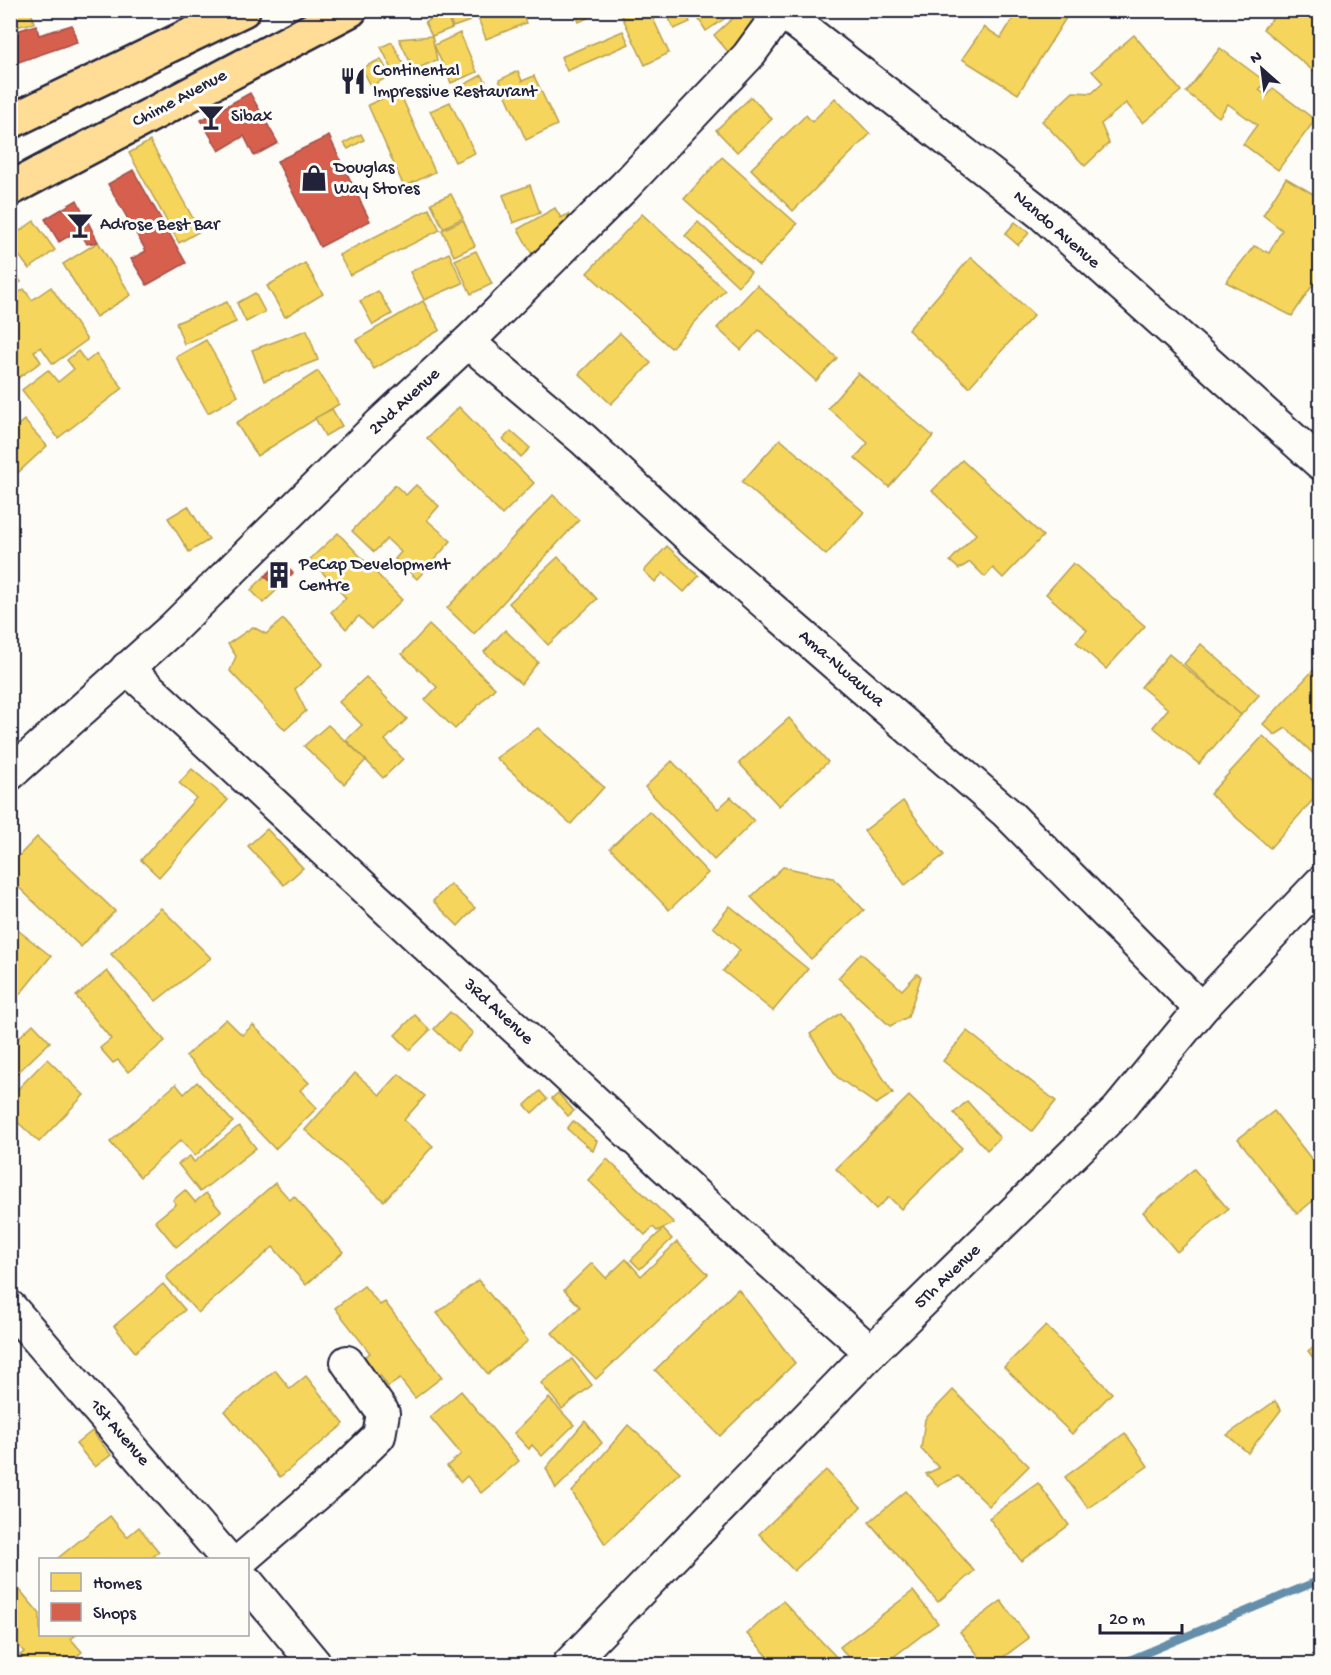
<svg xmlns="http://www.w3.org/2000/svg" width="1331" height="1675" font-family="'Gochi Hand',sans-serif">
<rect width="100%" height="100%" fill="#fdfcf7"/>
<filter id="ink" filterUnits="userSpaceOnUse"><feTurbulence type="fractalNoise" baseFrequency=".0167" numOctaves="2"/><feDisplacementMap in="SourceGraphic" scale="12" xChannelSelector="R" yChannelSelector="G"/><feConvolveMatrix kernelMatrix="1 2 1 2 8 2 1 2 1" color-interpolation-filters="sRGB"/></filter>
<g filter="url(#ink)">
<g fill="#f6d55c" stroke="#b69f52" stroke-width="1.5">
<polygon points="10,10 31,10 34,23 10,28"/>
<polygon points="446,10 466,10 470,21 453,27"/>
<polygon points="475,10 521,10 526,23 486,39"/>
<polygon points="574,10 604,10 579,22"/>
<polygon points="619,10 649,10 669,53 645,65"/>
<polygon points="665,10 684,10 690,22 674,29"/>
<polygon points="693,10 735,10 736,11 706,31"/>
<polygon points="742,10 752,10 763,24 729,53 714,35"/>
<polygon points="1018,10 1071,10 1018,94 962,59 984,27 1001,38"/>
<polygon points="1280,10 1320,10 1320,69 1317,74 1263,29"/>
<polygon points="445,12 452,28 432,36 425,22"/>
<polygon points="623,31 629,44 567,71 561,57"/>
<polygon points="460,33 477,72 451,83 434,45"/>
<polygon points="1134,35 1181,91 1143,123 1126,103 1101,124 1109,143 1085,166 1042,121 1073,92 1092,93 1103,83 1092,71"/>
<polygon points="432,36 437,60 414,70 399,39"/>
<polygon points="392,42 406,69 395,75 381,47"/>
<polygon points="1220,48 1266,82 1259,90 1267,96 1273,88 1315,120 1278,170 1243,144 1257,125 1228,104 1219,117 1186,92"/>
<polygon points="381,59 390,76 371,86 362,68"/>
<polygon points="518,71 522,81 534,76 557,125 526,140 499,80"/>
<polygon points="482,75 486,82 468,92 465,84"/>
<polygon points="399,91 435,172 404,187 368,105"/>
<polygon points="751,97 772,119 737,152 716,130"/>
<polygon points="835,98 870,134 793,211 751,169 806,115 812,122"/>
<polygon points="450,102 475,153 455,162 430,111"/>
<polygon points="361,134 364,140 348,149 344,143"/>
<polygon points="150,141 200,231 179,243 129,153"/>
<polygon points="722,157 797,224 759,266 684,199"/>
<polygon points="1286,178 1320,198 1320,274 1292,316 1226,282 1254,246 1269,253 1282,230 1263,215"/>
<polygon points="530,185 540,213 513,223 503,195"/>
<polygon points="451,194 463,218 443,228 431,203"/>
<polygon points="555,208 561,218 568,214 576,229 532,254 518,229"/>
<polygon points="429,209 440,230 350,275 339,255"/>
<polygon points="642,214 725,290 671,348 587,273"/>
<polygon points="463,220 475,246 454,256 442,230"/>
<polygon points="34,221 55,250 29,269 10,243 10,238"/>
<polygon points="698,222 751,272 738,286 685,236"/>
<polygon points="1015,222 1029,233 1018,245 1005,234"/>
<polygon points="98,242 131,295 96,317 63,264"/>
<polygon points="476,251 492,284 471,294 455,260"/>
<polygon points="449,253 463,283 424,300 410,272"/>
<polygon points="971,257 1034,315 969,387 908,330"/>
<polygon points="305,263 323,294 285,317 267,286"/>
<polygon points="10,266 21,282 10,289"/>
<polygon points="757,285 837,358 816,381 759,330 741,350 717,328"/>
<polygon points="51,287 87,340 53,364 41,347 34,351 41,362 18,378 10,368 10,323 18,318 10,307 10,299 24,289 32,300"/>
<polygon points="378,291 392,314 373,325 360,301"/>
<polygon points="255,293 265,312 246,322 237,303"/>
<polygon points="423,301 440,330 374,369 356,340"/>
<polygon points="227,302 236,322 184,344 176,323"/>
<polygon points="307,330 318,360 264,381 252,350"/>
<polygon points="620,333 651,363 611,404 579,374"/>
<polygon points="206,340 238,396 208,413 176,357"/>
<polygon points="78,351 86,362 96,354 123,388 58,438 22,390 48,370 58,382 74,369 67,360"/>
<polygon points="318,371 339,404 257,456 236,423"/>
<polygon points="858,373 933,436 889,487 855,458 868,443 828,408"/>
<polygon points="459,407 534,483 502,515 427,438"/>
<polygon points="332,409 342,426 325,436 315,418"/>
<polygon points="24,420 47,446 10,480 10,432"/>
<polygon points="511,431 530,448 521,457 503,439"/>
<polygon points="780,439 864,512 826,555 742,482"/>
<polygon points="962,460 1043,536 1003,578 993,568 985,577 970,562 959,569 950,561 976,534 932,491"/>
<polygon points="395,485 406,495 416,485 439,506 427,520 451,541 417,579 395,559 401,552 387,539 374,552 352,531"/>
<polygon points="553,495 579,520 474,634 447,608"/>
<polygon points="188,506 209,540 189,552 168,518"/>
<polygon points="338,533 402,600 371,629 359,616 346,629 331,612 346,598 310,559"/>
<polygon points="667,546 699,576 684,592 663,573 655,582 644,571"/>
<polygon points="558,557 597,599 548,645 509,603"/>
<polygon points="1073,563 1145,626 1106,669 1076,642 1087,630 1046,594"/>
<polygon points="265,576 278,589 263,603 251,590"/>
<polygon points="283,619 323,664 295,689 306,711 285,730 230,671 236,656 228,644 253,627 266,634"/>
<polygon points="429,625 495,688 455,729 425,700 437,687 402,654"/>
<polygon points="505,630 538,662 521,684 484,652"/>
<polygon points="1201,644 1259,695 1241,715 1184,664"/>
<polygon points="1169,654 1241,715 1199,764 1153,727 1168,709 1141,687"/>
<polygon points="1319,664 1320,665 1320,760 1286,728 1275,735 1263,724"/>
<polygon points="366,677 407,719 385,740 403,759 383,778 346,740 362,725 339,702"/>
<polygon points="789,718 828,762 779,806 739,763"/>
<polygon points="328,725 366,760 344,784 304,746"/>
<polygon points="538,728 604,787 571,824 496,758"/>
<polygon points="1263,736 1320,787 1320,792 1270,848 1210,794"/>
<polygon points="672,761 718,809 731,797 754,821 714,860 645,787"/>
<polygon points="192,769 228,800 159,877 141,860 196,798 179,783"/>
<polygon points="903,801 944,855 905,885 864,831"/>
<polygon points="649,811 708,873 669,910 610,848"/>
<polygon points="267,829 303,868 284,885 248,846"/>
<polygon points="37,837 115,911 81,947 10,879 10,865"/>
<polygon points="783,867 833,878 864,910 811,959 751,897"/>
<polygon points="450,884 475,908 458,926 433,901"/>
<polygon points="730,906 808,969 773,1011 723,971 740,950 713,927"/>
<polygon points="161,908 211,958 156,1001 111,954"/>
<polygon points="10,924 51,956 12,1004 10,1002"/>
<polygon points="861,953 902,990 917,974 921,977 908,1017 890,1026 838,978"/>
<polygon points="107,971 165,1041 128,1072 118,1060 113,1063 100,1048 111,1039 76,996"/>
<polygon points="450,1012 473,1033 457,1051 434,1029"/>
<polygon points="841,1013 893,1093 876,1104 837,1077 810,1034"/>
<polygon points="415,1015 430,1030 410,1050 395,1035"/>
<polygon points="226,1019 242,1035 253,1025 309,1083 300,1090 317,1108 275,1149 186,1056"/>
<polygon points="33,1024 50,1042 10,1080 10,1046"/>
<polygon points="967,1031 1056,1101 1032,1131 943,1061"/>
<polygon points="47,1059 84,1095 39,1142 10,1115 10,1097"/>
<polygon points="355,1073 380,1095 399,1074 425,1096 404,1120 433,1146 384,1201 305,1130"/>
<polygon points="197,1082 233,1122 195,1156 181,1140 140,1177 110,1142 176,1084 184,1094"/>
<polygon points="540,1091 547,1099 532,1113 525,1105"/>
<polygon points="558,1093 574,1111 568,1116 552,1098"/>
<polygon points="909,1096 962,1148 901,1209 889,1197 876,1209 836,1169"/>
<polygon points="967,1101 1000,1138 987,1150 954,1113"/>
<polygon points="1274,1111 1320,1170 1320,1195 1297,1214 1238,1139"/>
<polygon points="573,1121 597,1141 593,1151 567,1129"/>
<polygon points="239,1126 256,1148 200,1192 178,1164 190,1156 194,1162"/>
<polygon points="607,1159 674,1223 657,1231 653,1227 645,1235 588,1180"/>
<polygon points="1194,1169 1228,1209 1177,1252 1143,1212"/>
<polygon points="275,1183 290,1200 294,1196 343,1252 306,1285 273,1247 198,1313 166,1277"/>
<polygon points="185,1190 195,1202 206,1193 221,1211 176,1247 155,1221 176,1204 173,1200"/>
<polygon points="663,1229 672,1239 640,1269 631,1260"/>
<polygon points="677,1242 708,1274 596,1379 552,1333 580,1307 564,1290 592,1263 606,1278 626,1259 641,1276"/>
<polygon points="478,1280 528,1341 488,1374 437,1313"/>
<polygon points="163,1284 185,1310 135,1352 114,1326"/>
<polygon points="364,1286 380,1305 385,1302 442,1377 415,1398 400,1379 388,1387 380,1375 373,1381 358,1362 370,1353 335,1308"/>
<polygon points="738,1289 795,1363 720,1436 655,1370"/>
<polygon points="1046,1326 1112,1393 1072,1434 1004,1367"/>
<polygon points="1320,1342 1320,1367 1308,1351"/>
<polygon points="572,1359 592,1385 562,1409 541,1383"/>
<polygon points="275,1370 290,1389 306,1376 344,1424 280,1477 225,1411"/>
<polygon points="953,1390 1029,1466 989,1506 958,1476 938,1486 926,1474 939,1468 921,1449 925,1419"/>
<polygon points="461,1391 519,1461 481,1493 467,1476 461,1482 447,1466 461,1454 430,1417"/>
<polygon points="549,1398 574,1425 542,1456 532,1445 529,1449 514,1433"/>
<polygon points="1275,1401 1281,1410 1248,1453 1227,1435"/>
<polygon points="585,1421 602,1443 556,1489 546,1468"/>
<polygon points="628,1425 680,1472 605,1544 572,1492"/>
<polygon points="92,1431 111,1455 95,1467 76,1444"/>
<polygon points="1125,1433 1148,1466 1088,1508 1065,1477"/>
<polygon points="826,1470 861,1507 794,1571 759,1534"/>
<polygon points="1038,1483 1069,1525 1021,1561 989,1518"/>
<polygon points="906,1491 974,1571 938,1602 869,1522"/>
<polygon points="110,1516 127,1537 139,1527 159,1552 149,1560 60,1560 58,1558"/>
<polygon points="14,1583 40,1614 40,1634 76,1635 71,1639 82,1652 67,1664 28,1664 20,1655 24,1652 10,1635 10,1586"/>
<polygon points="913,1591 938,1623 884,1664 853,1664 840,1647"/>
<polygon points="783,1601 843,1664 775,1664 747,1634"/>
<polygon points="1001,1601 1029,1638 994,1664 985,1664 960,1632"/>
</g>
<g fill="#d6604d" stroke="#a04d48" stroke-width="1.5">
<polygon points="36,25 39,35 72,25 77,42 10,65 10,33"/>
<polygon points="250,93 278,143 254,156 244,136 219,151 201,120"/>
<polygon points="329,136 370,221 320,247 277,161"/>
<polygon points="133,170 186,263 147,285 131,259 146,251 108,184"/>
<polygon points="77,200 98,242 87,244 79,230 59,242 45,219"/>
<polygon points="281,561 293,573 278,589 265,576"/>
</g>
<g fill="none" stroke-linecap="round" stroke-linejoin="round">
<polyline stroke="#658eaa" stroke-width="8" points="1120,1664 1320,1580"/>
<defs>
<g id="street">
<polyline points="780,10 1042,214 1320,463"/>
<polyline points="468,342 583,439 697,544 1007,813 1201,1009"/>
<polyline points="127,668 713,1211 871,1352"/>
<polyline points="10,774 172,629 380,424 468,342 625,186 748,56 781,11"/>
<polyline points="10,1307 228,1560"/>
<polyline points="241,1560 337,1477 379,1436 383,1413 347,1362"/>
<polyline points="248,1583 315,1664"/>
<polyline points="569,1664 871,1352 1118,1110 1201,1009 1320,883"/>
</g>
<g id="primary">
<polyline points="10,122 243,10"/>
<polyline points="10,189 350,10"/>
</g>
</defs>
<use href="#street" stroke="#22223b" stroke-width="36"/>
<use href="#primary" stroke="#22223b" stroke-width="38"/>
<use href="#street" stroke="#fdfcf7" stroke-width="32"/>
<use href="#primary" stroke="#ffdd96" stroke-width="33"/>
</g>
</g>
<defs>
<symbol id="restaurant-bare" viewBox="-9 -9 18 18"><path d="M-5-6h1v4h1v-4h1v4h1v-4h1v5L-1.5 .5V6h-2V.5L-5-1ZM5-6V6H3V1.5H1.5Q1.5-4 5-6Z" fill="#22223b" stroke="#fdfcf7" stroke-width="2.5" paint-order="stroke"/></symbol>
<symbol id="bar-bare" viewBox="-9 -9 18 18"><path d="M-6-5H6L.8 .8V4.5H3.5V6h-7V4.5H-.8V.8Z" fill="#22223b" stroke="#fdfcf7" stroke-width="2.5" paint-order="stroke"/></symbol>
<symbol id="shop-bare" viewBox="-9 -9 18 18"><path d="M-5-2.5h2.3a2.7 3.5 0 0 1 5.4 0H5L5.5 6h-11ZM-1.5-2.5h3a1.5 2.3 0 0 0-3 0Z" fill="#22223b" stroke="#fdfcf7" stroke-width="2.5" paint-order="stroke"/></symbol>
<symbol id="building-bare" viewBox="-9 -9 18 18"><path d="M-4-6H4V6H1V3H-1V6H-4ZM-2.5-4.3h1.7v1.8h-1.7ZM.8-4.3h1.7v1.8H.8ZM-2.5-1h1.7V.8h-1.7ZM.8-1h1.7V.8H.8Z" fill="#22223b" stroke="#fdfcf7" stroke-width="2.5" paint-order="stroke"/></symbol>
</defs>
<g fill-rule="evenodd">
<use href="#restaurant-bare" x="334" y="62" width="38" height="38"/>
<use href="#bar-bare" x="192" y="98" width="38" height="38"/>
<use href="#shop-bare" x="295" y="159" width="38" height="38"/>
<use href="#bar-bare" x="61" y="206" width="38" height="38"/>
<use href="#building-bare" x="260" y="556" width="38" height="38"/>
</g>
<g text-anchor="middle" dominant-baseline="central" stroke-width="6" stroke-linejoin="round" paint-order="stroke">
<g font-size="18" fill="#22223b" stroke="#fdfcf7" text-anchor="start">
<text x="373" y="71">Continental<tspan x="373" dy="21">Impressive Restaurant</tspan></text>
<text x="231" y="117">Sibax</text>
<text x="334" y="168">Douglas<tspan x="334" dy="21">Way Stores</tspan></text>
<text x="100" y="225">Adrose Best Bar</text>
<text x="299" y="565">PeCap Development<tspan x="299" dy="21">Centre</tspan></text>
</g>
<g font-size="18" fill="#22223b" stroke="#fdfcf7">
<text transform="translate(180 99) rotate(-28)">Chime Avenue</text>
<text transform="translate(1056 230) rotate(41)">Nando Avenue</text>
<text transform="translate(405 402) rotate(-43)">2Nd Avenue</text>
<text transform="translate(841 669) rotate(41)">Ama-Nwauwa</text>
<text transform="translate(498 1012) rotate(43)">3Rd Avenue</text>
<text transform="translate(948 1277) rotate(-44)">5Th Avenue</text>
<text transform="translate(119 1433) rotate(49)">1St Avenue</text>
</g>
</g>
<rect width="1331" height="1675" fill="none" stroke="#fdfcf7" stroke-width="36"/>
<rect x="18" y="18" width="1295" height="1639" fill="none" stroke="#22223b" stroke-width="2" filter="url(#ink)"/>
<rect x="39" y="1558" width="210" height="78" fill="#fdfcf7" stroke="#a5a5ac" stroke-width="1.5"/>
<rect x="51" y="1573" width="30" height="18" fill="#f6d55c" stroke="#a5a5ac" stroke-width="1.5"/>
<text x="93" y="1588" font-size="18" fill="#22223b">Homes</text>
<rect x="51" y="1603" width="30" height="18" fill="#d6604d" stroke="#a5a5ac" stroke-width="1.5"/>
<text x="93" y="1618" font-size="18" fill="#22223b">Shops</text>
<g transform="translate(1262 69) rotate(332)" stroke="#fdfcf7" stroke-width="4.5" paint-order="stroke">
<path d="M0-4.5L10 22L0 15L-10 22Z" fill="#22223b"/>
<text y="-9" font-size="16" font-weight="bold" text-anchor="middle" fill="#22223b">N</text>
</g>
<path d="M1100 1624v9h82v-9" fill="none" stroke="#22223b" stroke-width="3"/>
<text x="1109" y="1624" font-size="18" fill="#22223b" stroke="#fdfcf7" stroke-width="4.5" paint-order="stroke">20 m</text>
</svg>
